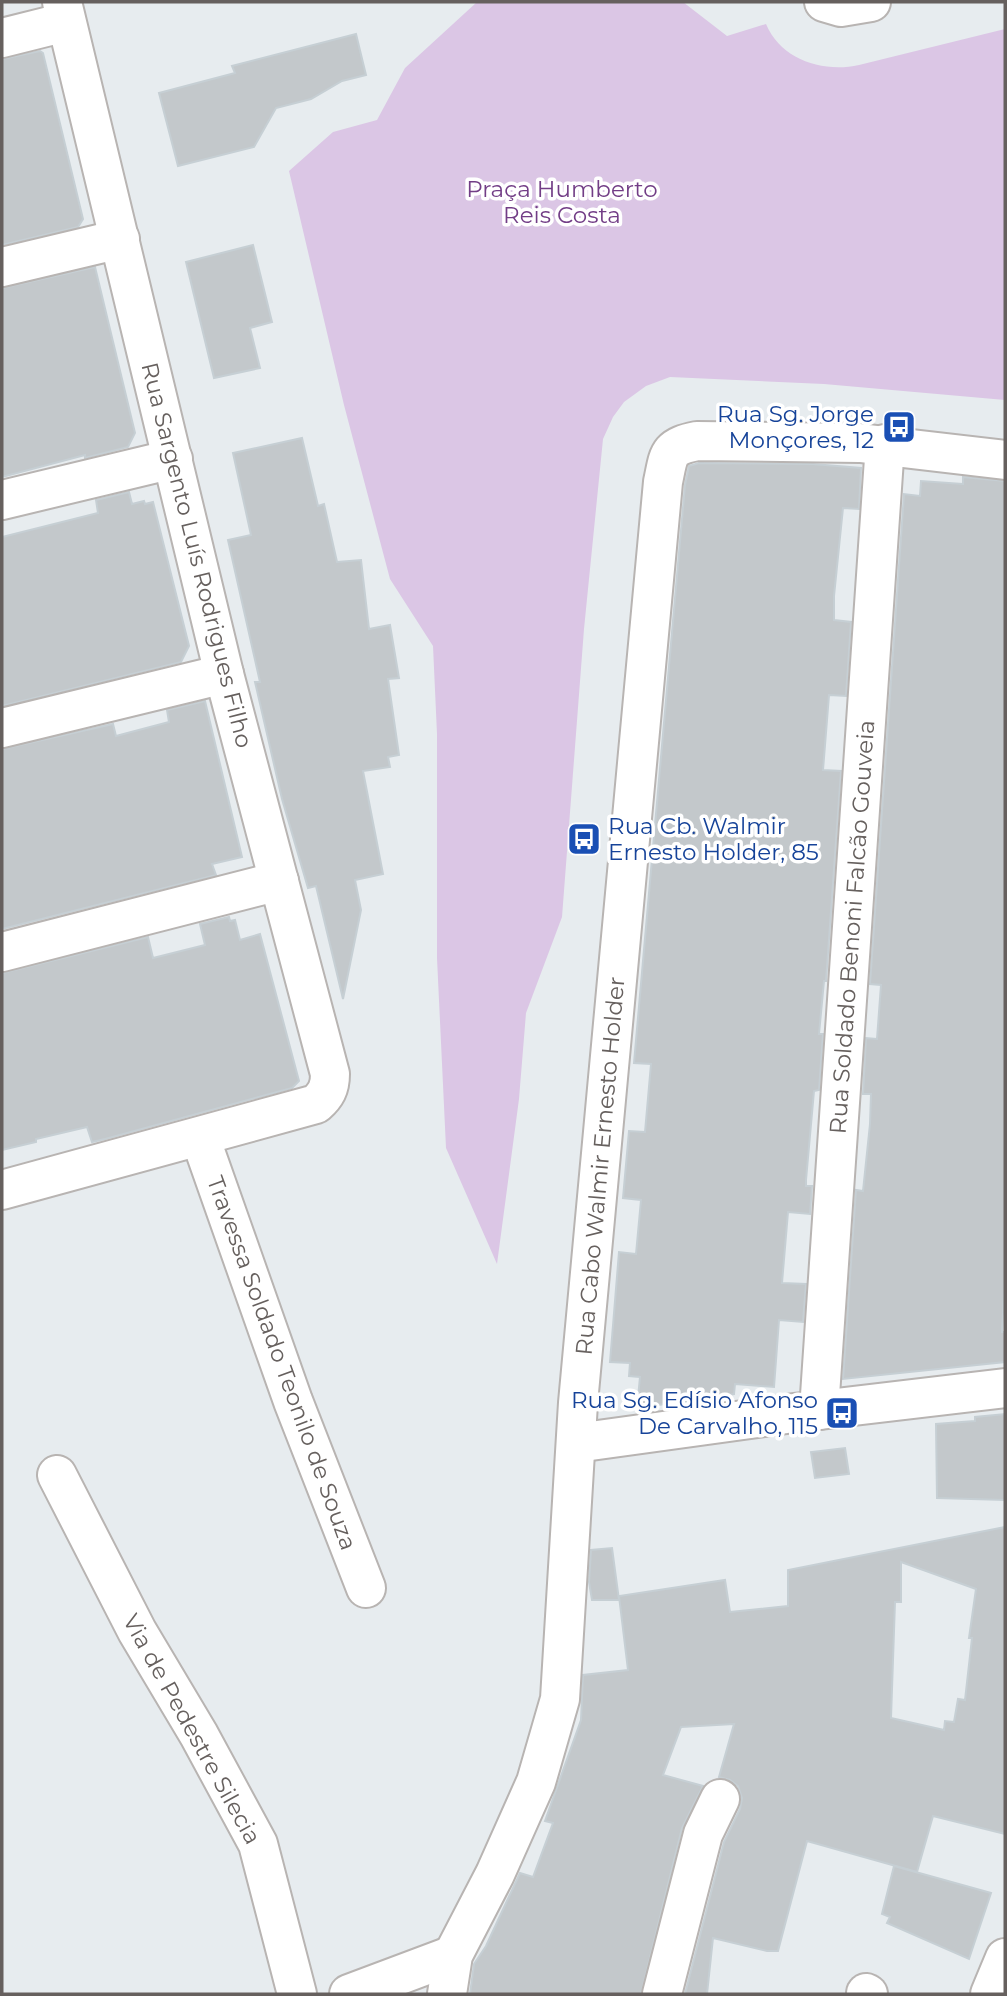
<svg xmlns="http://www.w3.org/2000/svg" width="1007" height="1996" font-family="Montserrat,sans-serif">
<rect width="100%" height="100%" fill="#e7ecef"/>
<path fill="#dbc6e5" d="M477,2H683L727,36L766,24C781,60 823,73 859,65L1005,29V400L824,384L670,377L646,386L624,402L613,417L603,439L584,629L562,917L526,1013L519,1099L497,1264L446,1148L437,958V734L433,646L390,579L344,405L289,171L333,132L377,120L405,68Z"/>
<g fill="#c3c8cb" stroke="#c6cfd4" stroke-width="2" fill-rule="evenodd">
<polygon points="356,34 366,75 342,81 311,99 276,108 254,147 178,166 159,93 235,73 232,66"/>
<polygon points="40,51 43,53 83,219 78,227 2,245 2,59"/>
<polygon points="253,245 272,322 250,328 260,368 214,378 186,262"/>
<polygon points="95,267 135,433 128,447 85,458 85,455 2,477 2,288"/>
<polygon points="302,438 318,506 324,504 337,562 361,560 369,629 390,625 399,678 388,679 399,755 388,757 390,767 363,771 383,874 355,880 361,910 343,999 316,886 308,888 282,799 255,682 260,682 228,540 251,535 233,453"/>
<polygon points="699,463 813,464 861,468 859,509 843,508 834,596 834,620 851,622 846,696 829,695 823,770 841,771 826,981 824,981 819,1034 823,1034 819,1090 814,1091 806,1180 806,1186 812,1186 810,1214 788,1212 782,1283 806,1284 803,1322 779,1320 774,1387 735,1384 734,1394 637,1408 640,1377 629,1376 630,1363 610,1362 619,1252 636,1254 641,1200 623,1198 629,1131 645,1132 651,1064 634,1063 685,485 689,466"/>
<polygon points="963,477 1005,481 1005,1275 1002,1332 1005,1332 1005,1362 843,1379 856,1190 863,1191 870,1124 871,1094 863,1094 866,1038 877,1039 881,985 870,984 904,494 920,496 921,481 963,484"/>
<polygon points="129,492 132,504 144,501 145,504 153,502 189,646 181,662 2,706 2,537 98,513 96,500"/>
<polygon points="205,701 242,857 212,864 216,875 2,929 2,749 113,724 116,736 169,722 167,710"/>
<polygon points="229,917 230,921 235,920 240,940 260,934 299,1081 292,1088 105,1139 92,1142 87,1127 36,1139 36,1142 2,1150 2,973 148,937 153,958 205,945 200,924"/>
<polygon points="1005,1414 1005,1500 937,1498 936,1424 975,1421 975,1417"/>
<polygon points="845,1448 849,1474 815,1478 811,1452"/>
<path d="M1005,1527V1834L933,1816L917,1872L807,1841L778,1951H767L713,1938L707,1994H685L724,1842L740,1809L742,1798L738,1786L730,1780L719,1777L734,1724L681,1727L663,1775L703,1786L682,1828L641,1994H470L474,1964L486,1946L520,1873L533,1877L553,1823L545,1821L581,1720L583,1675L628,1670L619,1596L725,1580L730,1612L788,1606V1570ZM901,1562L976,1589L969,1638H972L965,1700L958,1699L954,1722L945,1721L944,1730L891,1718L895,1602H901Z"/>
<polygon points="612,1548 619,1600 592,1600 589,1582 591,1550"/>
<polygon points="894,1866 991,1893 969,1959 887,1923 890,1917 882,1914"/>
</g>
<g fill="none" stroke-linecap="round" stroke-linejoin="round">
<defs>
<g id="minor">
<polyline points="824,2 841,7 871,2"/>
<polyline points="2,38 66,22"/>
<polyline points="2,267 120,239"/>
<polyline points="2,500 173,459"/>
<polyline points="2,728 224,674"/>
<polyline points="2,952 279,881"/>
<polyline points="200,1137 293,1401 366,1588"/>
<path d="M2,1190L316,1104C326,1095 330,1088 330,1074L224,674L62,2"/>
<polyline points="819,1410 885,444"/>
<polyline points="576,1443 794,1413 1005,1388"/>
<polyline points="57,1475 137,1631 199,1735 258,1844 297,1994"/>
<polyline points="866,1993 868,1994"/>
<polyline points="349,1994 453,1955"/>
<path d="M447,1994L453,1955L495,1874L536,1782L560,1699L578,1403L663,482C669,454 667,447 697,441L860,443L1005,460"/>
<polyline points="662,1994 703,1834 720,1799"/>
<polyline points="990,1994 1005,1958"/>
</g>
</defs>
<use href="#minor" stroke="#b8b4b2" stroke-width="42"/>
<use href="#minor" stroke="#fff" stroke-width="38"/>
</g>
<defs>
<symbol id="bus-square" viewBox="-11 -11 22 22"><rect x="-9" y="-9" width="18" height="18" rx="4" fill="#1a4fb4" stroke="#fff"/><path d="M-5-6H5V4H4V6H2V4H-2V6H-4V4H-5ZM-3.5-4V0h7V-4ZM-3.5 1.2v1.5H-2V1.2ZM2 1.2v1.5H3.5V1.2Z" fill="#fff"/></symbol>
</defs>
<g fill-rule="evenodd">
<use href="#bus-square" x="880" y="408" width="38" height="38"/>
<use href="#bus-square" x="565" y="820" width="38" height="38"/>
<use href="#bus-square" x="823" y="1394" width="38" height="38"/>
</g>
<g text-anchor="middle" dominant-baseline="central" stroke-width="7" stroke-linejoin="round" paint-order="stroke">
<g font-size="23" fill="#723d86" stroke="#fff">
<text x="562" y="189">Praça Humberto<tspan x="562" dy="26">Reis Costa</tspan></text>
</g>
<g font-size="23" fill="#164399" stroke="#fff" text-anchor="end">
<text x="874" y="414">Rua Sg. Jorge<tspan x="874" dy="26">Monçores, 12</tspan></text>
<text x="608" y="826" text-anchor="start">Rua Cb. Walmir<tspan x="608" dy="26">Ernesto Holder, 85</tspan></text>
<text x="818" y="1400">Rua Sg. Edísio Afonso<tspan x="818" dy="26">De Carvalho, 115</tspan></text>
</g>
<g font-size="23" fill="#66605e" stroke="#fff">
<text transform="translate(197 555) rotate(76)">Rua Sargento Luís Rodrigues Filho</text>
<text transform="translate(852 927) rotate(-86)">Rua Soldado Benoni Falcão Gouveia</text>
<text transform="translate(600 1166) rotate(-85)">Rua Cabo Walmir Ernesto Holder</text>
<text transform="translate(282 1363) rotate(70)">Travessa Soldado Teonilo de Souza</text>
<text transform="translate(192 1729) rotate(61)">Via de Pedestre Silecia</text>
</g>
</g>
<rect width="1007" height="1996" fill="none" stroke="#66605e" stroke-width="7"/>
</svg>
